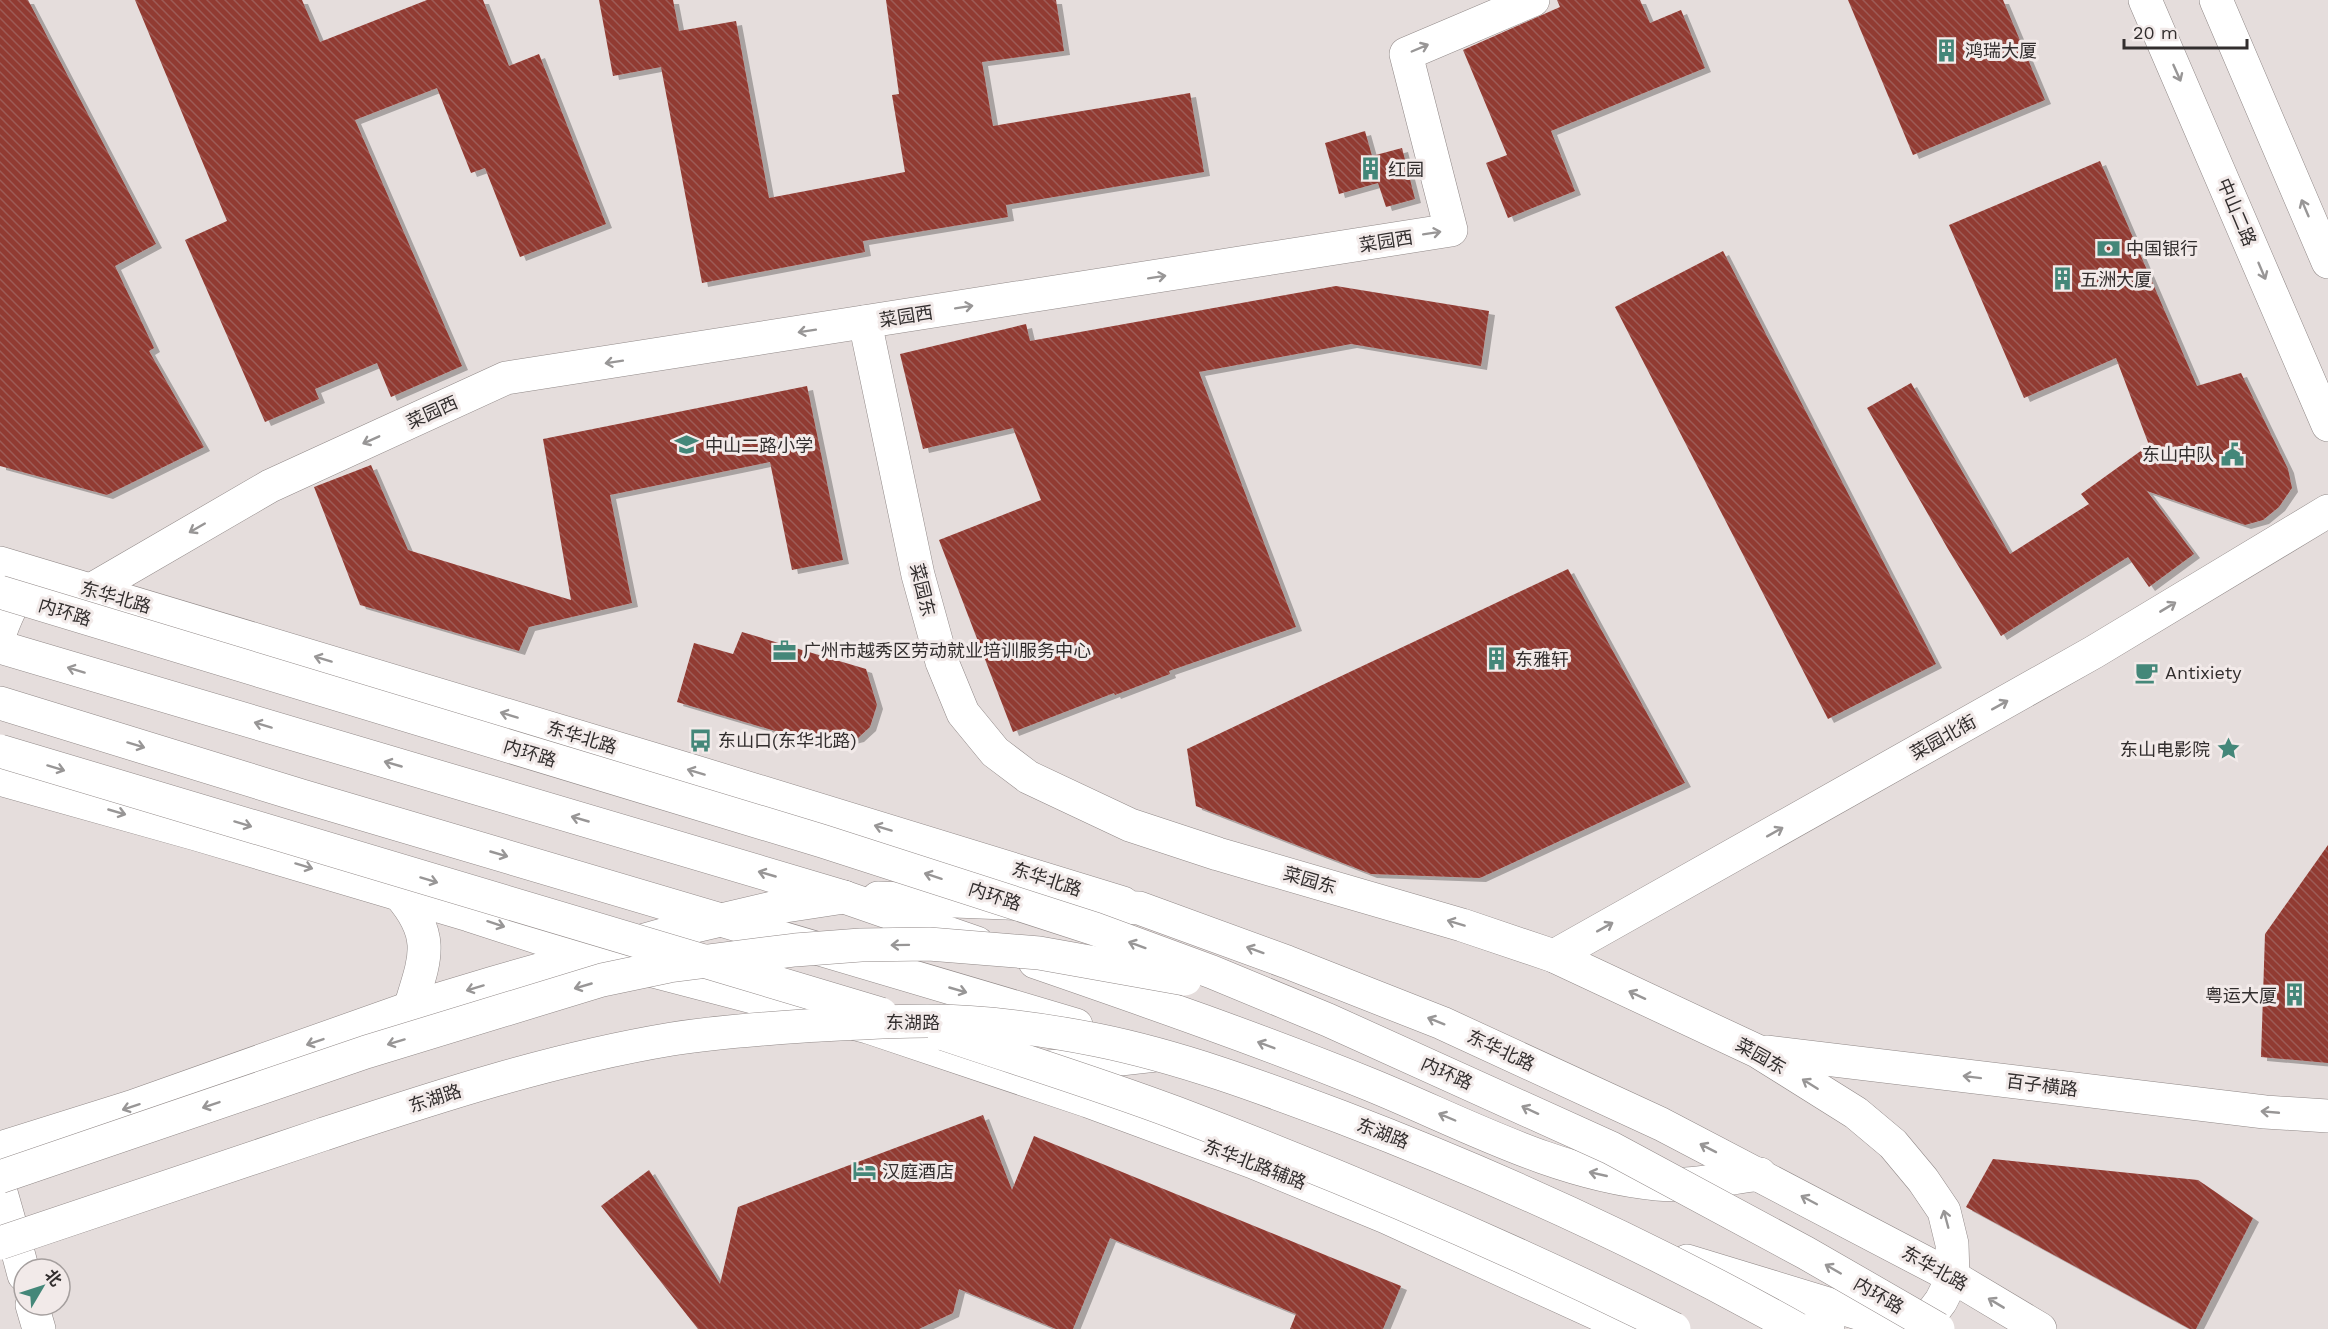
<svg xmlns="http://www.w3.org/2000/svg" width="2328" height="1329" font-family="'Work Sans','Noto Sans SC',sans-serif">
<defs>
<pattern id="building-back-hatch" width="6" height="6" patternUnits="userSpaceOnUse" patternTransform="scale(1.5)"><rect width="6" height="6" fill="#913a32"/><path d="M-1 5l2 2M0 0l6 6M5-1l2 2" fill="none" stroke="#9d5c56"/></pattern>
<filter id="shadow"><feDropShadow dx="6" dy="4" stdDeviation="0" flood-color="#0004"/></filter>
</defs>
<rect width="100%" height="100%" fill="#e5dddc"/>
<g fill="url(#building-back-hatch)" filter="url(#shadow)">
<polygon points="0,0 28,0 156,244 115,266 154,348 149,351 204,447 107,495 0,466"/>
<polygon points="135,0 302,0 320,42 427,0 483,0 509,66 539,54 606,224 520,257 485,168 471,173 437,88 355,120 462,366 391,397 377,363 315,389 319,399 265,422 185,240 227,221"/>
<polygon points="599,0 673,0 679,31 736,21 769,198 905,172 892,95 899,94 886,0 1056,0 1064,51 982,62 993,126 1190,93 1204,172 1006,205 1008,217 863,241 865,252 702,283 661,67 613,76"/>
<polygon points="1557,0 1640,0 1650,23 1681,10 1705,68 1551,131 1575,191 1508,218 1486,163 1507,155 1463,50 1560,7"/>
<polygon points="1848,0 2003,0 2045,100 1913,155"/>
<polygon points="1365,131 1372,156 1402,148 1415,199 1386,207 1378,183 1339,194 1325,143"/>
<polygon points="2100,161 2197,386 2241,373 2288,469 2292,488 2279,507 2263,520 2245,525 2147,491 2194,554 2149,587 2128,557 2001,636 1948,549 1867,408 1911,383 2010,554 2089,504 2081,494 2149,445 2116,358 2024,398 1949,225"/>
<polygon points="1723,251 1936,664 1828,719 1615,307"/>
<polygon points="1336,286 1489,311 1481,366 1351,344 1199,372 1296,627 1169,671 1170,674 1115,695 1114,693 1013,732 939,540 1041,500 1013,428 923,449 900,354 1026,324 1030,341"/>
<polygon points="807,386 843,560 792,570 770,462 610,495 632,603 529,627 519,651 360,605 314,487 371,465 408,550 571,600 543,439"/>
<polygon points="1568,569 1685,783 1480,878 1371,874 1196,806 1187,749"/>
<polygon points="742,632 866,669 877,705 870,727 858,738 826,746 677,702 694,643 733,654"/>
<polygon points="2328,845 2328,1063 2261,1057 2265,934"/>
<polygon points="983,1115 1012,1190 1034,1136 1401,1286 1383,1329 1290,1329 1296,1314 1110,1238 1073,1329 1056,1329 959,1289 953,1313 919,1329 698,1329 601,1206 649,1170 720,1284 738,1207"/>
<polygon points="1993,1159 2198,1180 2253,1218 2196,1329 2190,1329 1966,1207"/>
</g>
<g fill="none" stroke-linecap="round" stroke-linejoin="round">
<defs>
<g id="street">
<polyline points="865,322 918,575 942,662 963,713 995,752 1028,777 1130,825 1218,854 1462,925 1554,956 1757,1051 1856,1113 1893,1144 1923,1180 1944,1211 1952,1244 1953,1277"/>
<polyline points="91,590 270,486 506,378 1451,230 1406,54 1533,0"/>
<polyline points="1554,956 2094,652 2328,511"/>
<polyline points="1766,1052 2265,1112 2328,1116"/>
<polyline points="16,1245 24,1275"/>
<polyline points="32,1305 39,1329"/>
</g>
<g id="secondary">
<polyline points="0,563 686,769 1123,903"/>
<path d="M0,633C8,611 17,591 35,576"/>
<polyline points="0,779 196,834 469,915 592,955 868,1027 1088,1101 1253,1162 1386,1217 1631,1329"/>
<path d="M400,895C436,937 425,959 410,1008"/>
<polyline points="1040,1068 1156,1055"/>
<polyline points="0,1148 131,1107 410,1008 493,983 687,928 772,908 844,897"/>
<polyline points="0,1189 16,1245"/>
</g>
<g id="primary">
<polyline points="2145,0 2328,425"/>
<polyline points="2216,0 2328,262"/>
<polyline points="0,647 844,897 977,943"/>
<polyline points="0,703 302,796 1076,1025"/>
<polyline points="878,898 1139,908 1287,962 1442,1023 1661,1124 1953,1277 2040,1329"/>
<path d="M1035,962C1148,1001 1260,1040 1371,1085C1464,1123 1555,1174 1657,1184C1691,1187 1726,1178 1760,1174"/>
<polyline points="1687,1261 1874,1318 1907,1323 1932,1313 1941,1301 1953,1277"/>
<polyline points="1772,1302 1828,1329"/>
</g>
</defs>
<use href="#street" stroke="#908887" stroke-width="34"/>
<use href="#secondary" stroke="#908887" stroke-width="34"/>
<use href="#primary" stroke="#908887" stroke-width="34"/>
<use href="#street" stroke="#fff" stroke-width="33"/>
<use href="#secondary" stroke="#fff" stroke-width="33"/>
<use href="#primary" stroke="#fff" stroke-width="33"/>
<defs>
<g id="highway-bridge">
<polyline points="0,592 822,841 1095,929 1212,972 1328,1020 1611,1148 1806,1253 1938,1329"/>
<polyline points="0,751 881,1014"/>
<path d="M944,1034C1021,1060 1099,1084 1176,1113C1345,1177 1511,1248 1674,1329"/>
<polyline points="0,1177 366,1052 602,980 669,966 795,950 861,945 929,944 1039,953 1185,979"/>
<path d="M0,1243C108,1206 216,1170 324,1134C439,1096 552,1059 672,1039C716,1032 759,1029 804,1026C845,1024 886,1021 927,1021C983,1021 1042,1029 1097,1040C1181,1057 1261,1087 1341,1117C1498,1177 1651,1247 1797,1329"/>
</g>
</defs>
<use href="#highway-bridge" stroke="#908887" stroke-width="34" stroke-linecap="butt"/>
<use href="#highway-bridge" stroke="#fff" stroke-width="33"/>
</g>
<defs><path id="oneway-shaft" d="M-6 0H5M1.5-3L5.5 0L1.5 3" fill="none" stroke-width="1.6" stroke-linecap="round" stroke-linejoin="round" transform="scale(1.5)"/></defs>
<g stroke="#989696">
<use href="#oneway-shaft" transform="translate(1420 48) rotate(-23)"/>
<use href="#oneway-shaft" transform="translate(2177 73) rotate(66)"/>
<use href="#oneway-shaft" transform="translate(2305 208) rotate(-113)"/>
<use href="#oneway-shaft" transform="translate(1432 233) rotate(-9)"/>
<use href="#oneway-shaft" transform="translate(2262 271) rotate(67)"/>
<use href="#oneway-shaft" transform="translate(1157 277) rotate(-9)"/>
<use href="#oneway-shaft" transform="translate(964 307) rotate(-9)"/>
<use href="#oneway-shaft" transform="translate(807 331) rotate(171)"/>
<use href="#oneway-shaft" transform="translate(614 362) rotate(171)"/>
<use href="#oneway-shaft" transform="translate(371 440) rotate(156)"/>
<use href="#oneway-shaft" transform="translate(197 528) rotate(150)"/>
<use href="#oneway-shaft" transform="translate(2168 607) rotate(-31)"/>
<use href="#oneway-shaft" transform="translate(323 659) rotate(-163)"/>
<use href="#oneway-shaft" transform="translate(76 670) rotate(-163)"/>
<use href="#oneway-shaft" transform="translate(2000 705) rotate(-29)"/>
<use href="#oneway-shaft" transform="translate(509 715) rotate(-163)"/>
<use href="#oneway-shaft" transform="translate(263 725) rotate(-163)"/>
<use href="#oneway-shaft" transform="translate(136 745) rotate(17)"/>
<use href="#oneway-shaft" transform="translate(393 764) rotate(-164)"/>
<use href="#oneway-shaft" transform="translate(56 768) rotate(17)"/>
<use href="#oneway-shaft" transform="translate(696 772) rotate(-163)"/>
<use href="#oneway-shaft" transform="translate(117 812) rotate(16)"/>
<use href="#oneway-shaft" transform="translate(580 819) rotate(-164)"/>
<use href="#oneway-shaft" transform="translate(243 824) rotate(17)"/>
<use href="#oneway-shaft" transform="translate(883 828) rotate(-163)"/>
<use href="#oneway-shaft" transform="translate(1775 832) rotate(-29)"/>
<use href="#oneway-shaft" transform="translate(499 854) rotate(16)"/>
<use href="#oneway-shaft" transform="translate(304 866) rotate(17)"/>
<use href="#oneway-shaft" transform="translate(767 874) rotate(-164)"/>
<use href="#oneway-shaft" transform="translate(933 876) rotate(-162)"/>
<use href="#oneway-shaft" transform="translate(429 880) rotate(17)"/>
<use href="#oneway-shaft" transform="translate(1456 923) rotate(-163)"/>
<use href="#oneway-shaft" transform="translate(496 924) rotate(18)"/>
<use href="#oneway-shaft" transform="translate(1605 927) rotate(-29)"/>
<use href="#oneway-shaft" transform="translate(900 945) rotate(179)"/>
<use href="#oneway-shaft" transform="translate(1137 945) rotate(-160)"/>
<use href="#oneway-shaft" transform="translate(1255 950) rotate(-160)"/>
<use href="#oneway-shaft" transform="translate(583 986) rotate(164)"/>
<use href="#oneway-shaft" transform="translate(475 988) rotate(163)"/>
<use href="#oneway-shaft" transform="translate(958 990) rotate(16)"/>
<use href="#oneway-shaft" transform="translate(1637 995) rotate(-155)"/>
<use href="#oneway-shaft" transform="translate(1436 1021) rotate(-158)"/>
<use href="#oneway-shaft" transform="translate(315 1042) rotate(161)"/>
<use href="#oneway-shaft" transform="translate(396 1042) rotate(163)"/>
<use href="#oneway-shaft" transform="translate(1266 1045) rotate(-159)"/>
<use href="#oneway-shaft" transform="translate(1972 1077) rotate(-173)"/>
<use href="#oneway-shaft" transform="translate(1810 1084) rotate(-148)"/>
<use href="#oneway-shaft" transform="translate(211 1105) rotate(161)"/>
<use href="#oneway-shaft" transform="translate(131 1107) rotate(162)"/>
<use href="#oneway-shaft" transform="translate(1530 1110) rotate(-155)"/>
<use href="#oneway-shaft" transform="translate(2270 1112) rotate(-175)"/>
<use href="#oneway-shaft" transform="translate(1447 1117) rotate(-157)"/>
<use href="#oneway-shaft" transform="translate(1708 1148) rotate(-153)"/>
<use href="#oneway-shaft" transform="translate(1598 1174) rotate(-167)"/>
<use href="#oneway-shaft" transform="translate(1809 1200) rotate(-152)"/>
<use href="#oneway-shaft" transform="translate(1946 1219) rotate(-105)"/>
<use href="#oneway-shaft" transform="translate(1833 1269) rotate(-150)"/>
<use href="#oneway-shaft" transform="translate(1996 1303) rotate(-149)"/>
</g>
<defs>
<symbol id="building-bare" viewBox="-9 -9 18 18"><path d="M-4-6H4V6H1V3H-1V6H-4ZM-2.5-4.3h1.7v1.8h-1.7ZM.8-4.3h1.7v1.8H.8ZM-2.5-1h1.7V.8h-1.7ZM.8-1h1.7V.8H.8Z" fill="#448779" stroke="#f2eae9" stroke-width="2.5" paint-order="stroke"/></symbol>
<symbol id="bank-bare" viewBox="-9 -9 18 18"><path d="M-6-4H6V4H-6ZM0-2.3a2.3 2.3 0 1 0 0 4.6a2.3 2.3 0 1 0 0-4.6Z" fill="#448779" stroke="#f2eae9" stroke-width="2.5" paint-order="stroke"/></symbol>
<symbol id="school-bare" viewBox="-9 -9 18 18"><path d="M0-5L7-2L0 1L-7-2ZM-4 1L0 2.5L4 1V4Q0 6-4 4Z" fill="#448779" stroke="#f2eae9" stroke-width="2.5" paint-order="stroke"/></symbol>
<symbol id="civic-bare" viewBox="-9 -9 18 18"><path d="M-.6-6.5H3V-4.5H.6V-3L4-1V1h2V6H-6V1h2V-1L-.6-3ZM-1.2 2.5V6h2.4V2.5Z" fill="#448779" stroke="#f2eae9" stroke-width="2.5" paint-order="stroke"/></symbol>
<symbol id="office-bare" viewBox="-9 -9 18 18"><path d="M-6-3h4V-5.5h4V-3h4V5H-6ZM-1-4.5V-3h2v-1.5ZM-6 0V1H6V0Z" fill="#448779" stroke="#f2eae9" stroke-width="2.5" paint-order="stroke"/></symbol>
<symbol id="cafe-bare" viewBox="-9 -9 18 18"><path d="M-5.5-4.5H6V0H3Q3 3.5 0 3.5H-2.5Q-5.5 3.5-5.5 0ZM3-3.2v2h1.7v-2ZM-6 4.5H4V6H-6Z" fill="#448779" stroke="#f2eae9" stroke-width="2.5" paint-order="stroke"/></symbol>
<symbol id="bus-bare" viewBox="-9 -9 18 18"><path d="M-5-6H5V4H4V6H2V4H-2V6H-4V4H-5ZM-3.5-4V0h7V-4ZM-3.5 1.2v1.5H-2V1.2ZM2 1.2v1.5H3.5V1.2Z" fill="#448779" stroke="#f2eae9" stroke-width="2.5" paint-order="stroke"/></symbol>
<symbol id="sight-bare" viewBox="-9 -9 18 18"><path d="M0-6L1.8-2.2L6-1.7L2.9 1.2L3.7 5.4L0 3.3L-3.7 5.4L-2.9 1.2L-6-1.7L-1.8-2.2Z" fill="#448779" stroke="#f2eae9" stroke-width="2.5" paint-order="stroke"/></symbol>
<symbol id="hotel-bare" viewBox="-9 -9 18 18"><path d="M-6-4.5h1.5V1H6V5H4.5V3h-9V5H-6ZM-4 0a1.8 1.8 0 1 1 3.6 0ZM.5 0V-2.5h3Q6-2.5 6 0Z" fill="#448779" stroke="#f2eae9" stroke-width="2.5" paint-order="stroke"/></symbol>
</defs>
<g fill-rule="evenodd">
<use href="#building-bare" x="1930" y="34" width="33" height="33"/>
<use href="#building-bare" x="1354" y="152" width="33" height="33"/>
<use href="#bank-bare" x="2092" y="232" width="33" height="33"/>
<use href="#building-bare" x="2046" y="262" width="33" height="33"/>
<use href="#school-bare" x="670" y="428" width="33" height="33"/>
<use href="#civic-bare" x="2216" y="438" width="33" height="33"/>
<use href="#office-bare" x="768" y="634" width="33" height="33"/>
<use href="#building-bare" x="1480" y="642" width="33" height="33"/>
<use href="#cafe-bare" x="2130" y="656" width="33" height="33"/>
<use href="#bus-bare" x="684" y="724" width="33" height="33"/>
<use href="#sight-bare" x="2212" y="732" width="33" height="33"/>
<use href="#building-bare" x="2278" y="978" width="33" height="33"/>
<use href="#hotel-bare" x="848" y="1154" width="33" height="33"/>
</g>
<g text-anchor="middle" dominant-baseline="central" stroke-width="6" stroke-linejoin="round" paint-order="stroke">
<g font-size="18" fill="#322e2e" stroke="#f2eae9" text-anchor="start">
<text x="1965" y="50">鸿瑞大厦</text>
<text x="1388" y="169">红园</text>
<text x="2126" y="248">中国银行</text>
<text x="2080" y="279">五洲大厦</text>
<text x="705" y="445">中山二路小学</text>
<text x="2214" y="454" text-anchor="end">东山中队</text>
<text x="803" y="650">广州市越秀区劳动就业培训服务中心</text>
<text x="1515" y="659">东雅轩</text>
<text x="2165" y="672">Antixiety</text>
<text x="718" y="740">东山口(东华北路)</text>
<text x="2210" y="749" text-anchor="end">东山电影院</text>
<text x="2277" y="995" text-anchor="end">粤运大厦</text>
<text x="882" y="1171">汉庭酒店</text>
</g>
<g font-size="18" fill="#322e2e" stroke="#f2eae9">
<text transform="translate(2237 212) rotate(67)">中山二路</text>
<text transform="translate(1386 241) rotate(-9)">菜园西</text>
<text transform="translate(906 316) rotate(-9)">菜园西</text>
<text transform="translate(432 412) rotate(-24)">菜园西</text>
<text transform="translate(923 590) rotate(76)">菜园东</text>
<text transform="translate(116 597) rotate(16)">东华北路</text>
<text transform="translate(65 612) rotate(17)">内环路</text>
<text transform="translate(582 737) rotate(17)">东华北路</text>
<text transform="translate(1943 737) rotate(-29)">菜园北街</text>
<text transform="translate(530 753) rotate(17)">内环路</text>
<text transform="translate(1047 879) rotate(18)">东华北路</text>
<text transform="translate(1310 880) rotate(16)">菜园东</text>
<text transform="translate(995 896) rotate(18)">内环路</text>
<text x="913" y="1022">东湖路</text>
<text transform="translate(1501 1050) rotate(25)">东华北路</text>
<text transform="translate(1761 1056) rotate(29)">菜园东</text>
<text transform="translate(1447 1073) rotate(24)">内环路</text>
<text transform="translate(2042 1085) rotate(7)">百子横路</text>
<text transform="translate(435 1098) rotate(-18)">东湖路</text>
<text transform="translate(1383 1133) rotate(21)">东湖路</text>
<text transform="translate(1255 1164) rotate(21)">东华北路辅路</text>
<text transform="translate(1935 1268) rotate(29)">东华北路</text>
<text transform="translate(1879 1295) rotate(30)">内环路</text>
</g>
</g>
<g transform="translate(42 1287) rotate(51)"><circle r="28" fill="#f2eae9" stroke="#a59f9e" stroke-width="1.5"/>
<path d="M0-4.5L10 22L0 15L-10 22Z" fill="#448779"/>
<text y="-9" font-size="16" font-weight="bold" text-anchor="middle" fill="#322e2e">北</text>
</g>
<path d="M2124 39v9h123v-9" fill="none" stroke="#322e2e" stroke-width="3"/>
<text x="2133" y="39" font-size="18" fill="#322e2e" stroke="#f2eae9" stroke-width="4.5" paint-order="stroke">20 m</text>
</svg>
